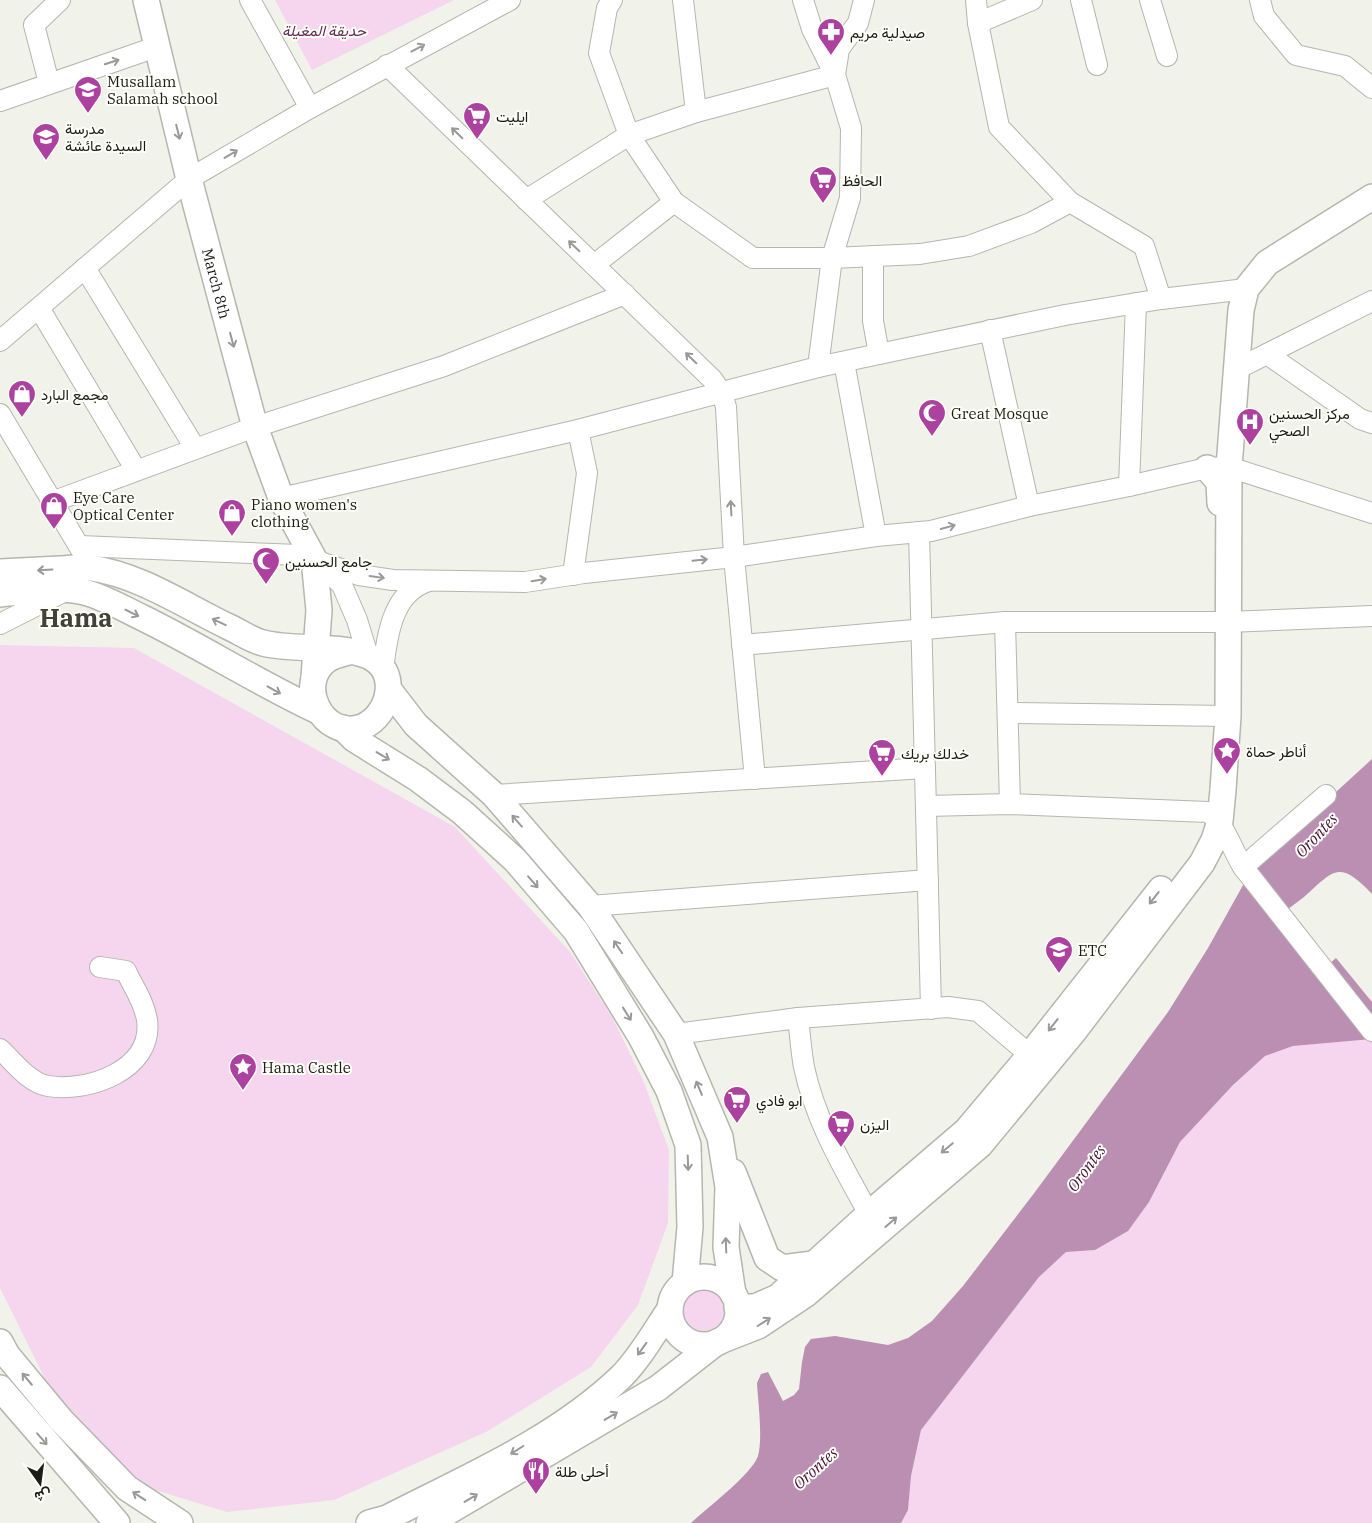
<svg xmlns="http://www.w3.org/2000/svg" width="1372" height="1523" font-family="'IBM Plex Serif',Vazirmatn,serif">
<rect width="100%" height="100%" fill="#f1f2e9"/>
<g fill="#f6d5ef">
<polygon points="275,0 454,0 312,70"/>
<polygon points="0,645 134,648 455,827 570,952 612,1017 643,1080 669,1150 668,1223 638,1305 591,1367 486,1432 334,1500 227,1512 152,1489 108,1456 52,1393 0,1288"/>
<polygon points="1372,1039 1372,1523 901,1523 908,1510 911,1476 921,1430 1039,1277 1066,1252 1095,1250 1149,1202 1180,1142 1233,1085 1265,1056 1293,1046"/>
<circle cx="703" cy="1311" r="22"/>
</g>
<path fill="#ba8fb2" d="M1372,759V894C1339,859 1334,870 1304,897C1295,904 1285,911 1276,917L1321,971L1336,958L1372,1002V1039L1293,1046L1265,1056L1233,1085L1180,1142L1149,1202L1128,1231L1095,1250L1066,1252L1039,1277L921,1430L911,1476L908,1510L901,1523H691C707,1508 752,1474 758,1456C763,1438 758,1402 757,1383L761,1374L768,1372L783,1401L794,1395L799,1389L802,1362L805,1347L811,1339L835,1336L888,1345L908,1338L932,1321L963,1286L1035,1192L1168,1012L1208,948L1252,869Z"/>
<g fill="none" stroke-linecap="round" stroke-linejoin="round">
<defs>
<g id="minor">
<polyline points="250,0 310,108"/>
<polyline points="612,0 607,8 599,53 629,135 674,202 753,258 832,258 920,254 969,246 1031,223 1070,202"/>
<polyline points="683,0 696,112"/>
<polyline points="803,0 812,29 835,75 851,128 850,198 832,258 818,367"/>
<polyline points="976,0 978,23 999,127 1070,202 1144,246 1161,299"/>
<polyline points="1081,0 1097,65"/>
<polyline points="1150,0 1167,56"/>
<polyline points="1260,0 1264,16 1296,55 1345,66 1372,88"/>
<polyline points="978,23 1032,0"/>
<polyline points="387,65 712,379 722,393 726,407 734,557 755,779"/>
<polyline points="49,83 34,25 60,0"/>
<polyline points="0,101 156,47"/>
<polyline points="526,200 629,135 696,112 835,75 839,49 858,23 864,0"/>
<polyline points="873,256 873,321 879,354"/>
<polyline points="594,265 674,202"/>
<polyline points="85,268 195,448"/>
<polyline points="39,308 136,470"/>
<polyline points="990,330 1029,506"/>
<polyline points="0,341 189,179 310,108 510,0"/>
<polyline points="1267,354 1360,419 1372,423"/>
<polyline points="844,362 876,536"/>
<polyline points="1235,370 1372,301"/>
<polyline points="0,414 86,558"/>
<polyline points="1129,486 1136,303"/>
<polyline points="281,498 578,430 818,367 879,354 1065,315 1161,299 1246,289"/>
<polyline points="52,502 255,427 444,366 625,294"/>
<polyline points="919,532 931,1009"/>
<polyline points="80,546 299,555 359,575 393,580 525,582 584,573 734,557 876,536 931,531 1029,506 1129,486 1207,468 1229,467 1372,513"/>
<polyline points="321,565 342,585 357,620 368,656"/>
<polyline points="573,575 587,473 578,430"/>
<polyline points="1005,622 1010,804"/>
<polyline points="0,624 67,590"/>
<polyline points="742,645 1005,622 1227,622 1372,616"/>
<path d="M383,670C387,636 392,592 429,581"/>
<polyline points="1008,713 1228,716"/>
<polyline points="494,795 925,768"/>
<path d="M926,806L1010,804L1208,812C1226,825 1231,848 1243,867L1372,1031"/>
<polyline points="1243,867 1326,795"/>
<polyline points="590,906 928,880"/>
<path d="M798,1018C800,1034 801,1051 804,1067C815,1120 843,1167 869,1214"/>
<polyline points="676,1034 798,1018 948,1007 978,1011 1030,1055"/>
<path d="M0,1049C13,1061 29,1083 48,1086C87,1093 154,1070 147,1020C144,1001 133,987 126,971L100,967"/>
</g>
<g id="major">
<path id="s1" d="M146,0L189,179L255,427L281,498L314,559L319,610L314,677"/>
<polyline points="1207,468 1219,482 1220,503"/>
<path d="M0,572C20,571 40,570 60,569C70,569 81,566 91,568C140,575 185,606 229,627C240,632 251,640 263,643C294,651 339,644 368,656C400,670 391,715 362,727C323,741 294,684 327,660C332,656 341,654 348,652"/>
<path d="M0,594C26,592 58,585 84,592C104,597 124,609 143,618C202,647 258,683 318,711"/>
<polyline points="389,690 416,725 494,795 590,906 676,1034 720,1137 728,1187 726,1247 733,1294"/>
<polyline points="343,728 354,739 418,779 462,812 515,860 576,931 641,1037 669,1091 688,1145 690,1227 685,1283"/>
<polyline points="733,1172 767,1258 782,1268 813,1264"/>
<circle cx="704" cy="1311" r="34"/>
<polyline points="737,1307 755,1307 778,1297 869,1214 966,1131 1030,1055 1161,889"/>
<polyline points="0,1342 7,1355 61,1420 127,1488 180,1523"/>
<polyline points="0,1388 117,1523"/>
<path d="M369,1523L387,1518C467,1477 555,1440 621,1377C640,1358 655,1331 670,1309"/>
<polyline points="429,1523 658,1388 717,1342 758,1326 806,1294 980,1145 1075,1030 1202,863 1214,840 1220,821 1223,790 1228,716 1229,467 1241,310 1246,289 1267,263 1372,197"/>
</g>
</defs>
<use href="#minor" stroke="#b5b6ae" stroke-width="22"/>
<use href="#major" stroke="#b5b6ae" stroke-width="28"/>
<use href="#minor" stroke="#fff" stroke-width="20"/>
<use href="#major" stroke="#fff" stroke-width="25"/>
</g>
<defs><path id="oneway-shaft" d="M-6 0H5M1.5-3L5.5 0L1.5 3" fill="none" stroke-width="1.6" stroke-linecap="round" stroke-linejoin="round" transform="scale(1.25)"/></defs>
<g stroke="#999998">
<use href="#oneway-shaft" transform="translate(418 48) rotate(-28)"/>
<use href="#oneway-shaft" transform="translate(112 62) rotate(-18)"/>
<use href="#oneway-shaft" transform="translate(178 132) rotate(76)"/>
<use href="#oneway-shaft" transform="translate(457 133) rotate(-136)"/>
<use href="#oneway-shaft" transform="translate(231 154) rotate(-31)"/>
<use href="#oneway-shaft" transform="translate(574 246) rotate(-136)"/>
<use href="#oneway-shaft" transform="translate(232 340) rotate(75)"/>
<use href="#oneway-shaft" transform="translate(691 358) rotate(-136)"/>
<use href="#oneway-shaft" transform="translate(731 508) rotate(-93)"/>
<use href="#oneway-shaft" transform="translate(948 527) rotate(-15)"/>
<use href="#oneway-shaft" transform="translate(700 560) rotate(-6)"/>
<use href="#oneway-shaft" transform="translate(45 570) rotate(177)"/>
<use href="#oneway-shaft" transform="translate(377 577) rotate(8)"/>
<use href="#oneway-shaft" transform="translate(539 580) rotate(-9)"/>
<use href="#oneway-shaft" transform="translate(132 613) rotate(26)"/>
<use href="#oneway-shaft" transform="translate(219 622) rotate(-155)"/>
<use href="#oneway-shaft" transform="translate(274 690) rotate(29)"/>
<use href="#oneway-shaft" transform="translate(383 756) rotate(31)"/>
<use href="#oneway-shaft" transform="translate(517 821) rotate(-131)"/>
<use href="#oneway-shaft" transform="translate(533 882) rotate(49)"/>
<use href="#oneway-shaft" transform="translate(1154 898) rotate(128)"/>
<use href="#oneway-shaft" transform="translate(618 947) rotate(-124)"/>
<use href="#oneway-shaft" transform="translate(627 1014) rotate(58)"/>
<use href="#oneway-shaft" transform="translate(1053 1025) rotate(128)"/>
<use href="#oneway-shaft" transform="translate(699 1088) rotate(-113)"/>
<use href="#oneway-shaft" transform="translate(947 1148) rotate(140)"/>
<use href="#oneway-shaft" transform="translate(688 1163) rotate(88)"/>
<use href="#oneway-shaft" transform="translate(891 1222) rotate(-41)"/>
<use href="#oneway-shaft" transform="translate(726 1245) rotate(-92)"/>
<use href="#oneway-shaft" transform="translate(764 1322) rotate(-32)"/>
<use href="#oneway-shaft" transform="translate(642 1349) rotate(126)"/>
<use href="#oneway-shaft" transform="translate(27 1379) rotate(-130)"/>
<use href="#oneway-shaft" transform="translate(611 1416) rotate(-31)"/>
<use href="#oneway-shaft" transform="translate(42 1439) rotate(49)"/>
<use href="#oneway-shaft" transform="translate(517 1450) rotate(148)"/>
<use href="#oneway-shaft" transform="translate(139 1496) rotate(-147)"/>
<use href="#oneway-shaft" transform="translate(471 1498) rotate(-31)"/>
</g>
<defs>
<symbol id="pharmacy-pin" viewBox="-11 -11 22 30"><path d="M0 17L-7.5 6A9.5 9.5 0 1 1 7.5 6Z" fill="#ad41a0" stroke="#fefff6"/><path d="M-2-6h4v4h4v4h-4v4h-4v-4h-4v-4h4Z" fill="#fff"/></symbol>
<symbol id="school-pin" viewBox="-11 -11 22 30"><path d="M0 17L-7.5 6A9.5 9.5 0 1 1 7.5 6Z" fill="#ad41a0" stroke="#fefff6"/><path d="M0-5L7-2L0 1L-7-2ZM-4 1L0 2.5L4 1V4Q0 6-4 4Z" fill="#fff"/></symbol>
<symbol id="supermarket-pin" viewBox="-11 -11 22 30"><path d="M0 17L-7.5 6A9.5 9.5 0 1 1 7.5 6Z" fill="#ad41a0" stroke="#fefff6"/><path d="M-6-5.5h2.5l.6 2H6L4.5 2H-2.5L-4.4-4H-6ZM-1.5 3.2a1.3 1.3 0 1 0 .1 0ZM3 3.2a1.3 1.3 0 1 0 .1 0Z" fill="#fff"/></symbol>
<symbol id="shop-pin" viewBox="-11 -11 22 30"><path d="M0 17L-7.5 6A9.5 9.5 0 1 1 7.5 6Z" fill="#ad41a0" stroke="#fefff6"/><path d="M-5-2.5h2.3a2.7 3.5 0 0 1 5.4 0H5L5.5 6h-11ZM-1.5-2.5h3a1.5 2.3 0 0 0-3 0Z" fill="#fff"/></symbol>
<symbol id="mosque-pin" viewBox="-11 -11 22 30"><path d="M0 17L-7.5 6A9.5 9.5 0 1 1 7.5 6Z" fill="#ad41a0" stroke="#fefff6"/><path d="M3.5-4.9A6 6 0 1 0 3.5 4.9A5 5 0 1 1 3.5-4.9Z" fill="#fff"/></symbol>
<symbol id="hospital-pin" viewBox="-11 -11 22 30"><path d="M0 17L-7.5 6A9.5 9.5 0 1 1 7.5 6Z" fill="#ad41a0" stroke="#fefff6"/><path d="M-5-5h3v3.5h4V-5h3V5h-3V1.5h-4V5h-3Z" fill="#fff"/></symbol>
<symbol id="sight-pin" viewBox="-11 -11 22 30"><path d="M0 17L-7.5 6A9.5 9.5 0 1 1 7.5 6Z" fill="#ad41a0" stroke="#fefff6"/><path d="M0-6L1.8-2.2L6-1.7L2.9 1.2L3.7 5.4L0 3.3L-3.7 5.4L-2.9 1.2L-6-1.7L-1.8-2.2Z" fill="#fff"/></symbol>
<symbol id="university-pin" viewBox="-11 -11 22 30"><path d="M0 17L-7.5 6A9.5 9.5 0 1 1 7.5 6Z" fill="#ad41a0" stroke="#fefff6"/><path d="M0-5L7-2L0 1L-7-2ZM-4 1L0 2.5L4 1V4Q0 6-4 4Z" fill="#fff"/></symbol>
<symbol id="restaurant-pin" viewBox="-11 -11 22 30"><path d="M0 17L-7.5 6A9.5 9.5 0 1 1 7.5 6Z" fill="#ad41a0" stroke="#fefff6"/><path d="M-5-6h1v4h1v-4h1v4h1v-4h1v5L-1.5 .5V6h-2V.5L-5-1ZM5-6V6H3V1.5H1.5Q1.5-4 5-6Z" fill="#fff"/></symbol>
</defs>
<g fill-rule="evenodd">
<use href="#pharmacy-pin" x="815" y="16" width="32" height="43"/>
<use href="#school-pin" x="72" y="74" width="32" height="43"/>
<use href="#supermarket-pin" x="461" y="100" width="32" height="43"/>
<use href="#school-pin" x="30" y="121" width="32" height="43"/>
<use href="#supermarket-pin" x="807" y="164" width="32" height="43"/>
<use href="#shop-pin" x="6" y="378" width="32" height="43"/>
<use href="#mosque-pin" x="916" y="397" width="32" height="43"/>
<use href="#hospital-pin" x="1234" y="406" width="32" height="43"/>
<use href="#shop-pin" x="38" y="490" width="32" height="43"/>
<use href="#shop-pin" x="216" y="497" width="32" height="43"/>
<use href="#mosque-pin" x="250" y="545" width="32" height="43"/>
<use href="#sight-pin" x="1211" y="735" width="32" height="43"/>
<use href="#supermarket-pin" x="866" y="737" width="32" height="43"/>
<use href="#university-pin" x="1043" y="934" width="32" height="43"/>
<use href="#sight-pin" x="227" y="1051" width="32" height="43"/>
<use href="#supermarket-pin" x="721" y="1084" width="32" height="43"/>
<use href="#supermarket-pin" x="825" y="1108" width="32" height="43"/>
<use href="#restaurant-pin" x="520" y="1455" width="32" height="43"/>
</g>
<g text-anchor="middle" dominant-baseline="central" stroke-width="4" stroke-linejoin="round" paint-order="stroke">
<g font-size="15" font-style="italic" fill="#632d5b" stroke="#fefff6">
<text x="324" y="30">حديقة المغيلة</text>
</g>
<g font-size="15" fill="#1c1c19" stroke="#fefff6" text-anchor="start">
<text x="850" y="32">صيدلية مريم</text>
<text x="107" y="81">Musallam<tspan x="107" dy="17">Salamah school</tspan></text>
<text x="496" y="116">ايليت</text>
<text x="65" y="128">مدرسة<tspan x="65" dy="17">السيدة عائشة</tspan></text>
<text x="842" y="180">الحافظ</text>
<text x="41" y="394">مجمع البارد</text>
<text x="951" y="413">Great Mosque</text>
<text x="1269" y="413">مركز الحسنين<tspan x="1269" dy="17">الصحي</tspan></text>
<text x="73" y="497">Eye Care<tspan x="73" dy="17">Optical Center</tspan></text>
<text x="251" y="504">Piano women's<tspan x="251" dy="17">clothing</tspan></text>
<text x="285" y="561">جامع الحسنين</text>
<text x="1246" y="751">أناطر حماة</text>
<text x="901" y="753">خدلك بريك</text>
<text x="1078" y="950">ETC</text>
<text x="262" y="1067">Hama Castle</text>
<text x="756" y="1100">ابو فادي</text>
<text x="860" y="1124">اليزن</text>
<text x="555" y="1471">أحلى طلة</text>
</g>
<g font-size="15" fill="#1c1c19" stroke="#fefff6">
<text stroke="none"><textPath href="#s1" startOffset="292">March 8th</textPath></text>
</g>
<g font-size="16" font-style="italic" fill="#471341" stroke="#fefff6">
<text transform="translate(1316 835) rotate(-47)">Orontes</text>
<text transform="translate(1086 1168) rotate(-54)">Orontes</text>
<text transform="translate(815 1468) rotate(-42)">Orontes</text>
</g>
<g font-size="25" font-weight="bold" fill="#41413a" stroke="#fefff6">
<text x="76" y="617">Hama</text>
</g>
</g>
<g transform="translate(40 1483) rotate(166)" stroke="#fefff6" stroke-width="4" paint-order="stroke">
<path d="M0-4L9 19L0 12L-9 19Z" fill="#1c1c19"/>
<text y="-8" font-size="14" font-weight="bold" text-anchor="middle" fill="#1c1c19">ش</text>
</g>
</svg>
